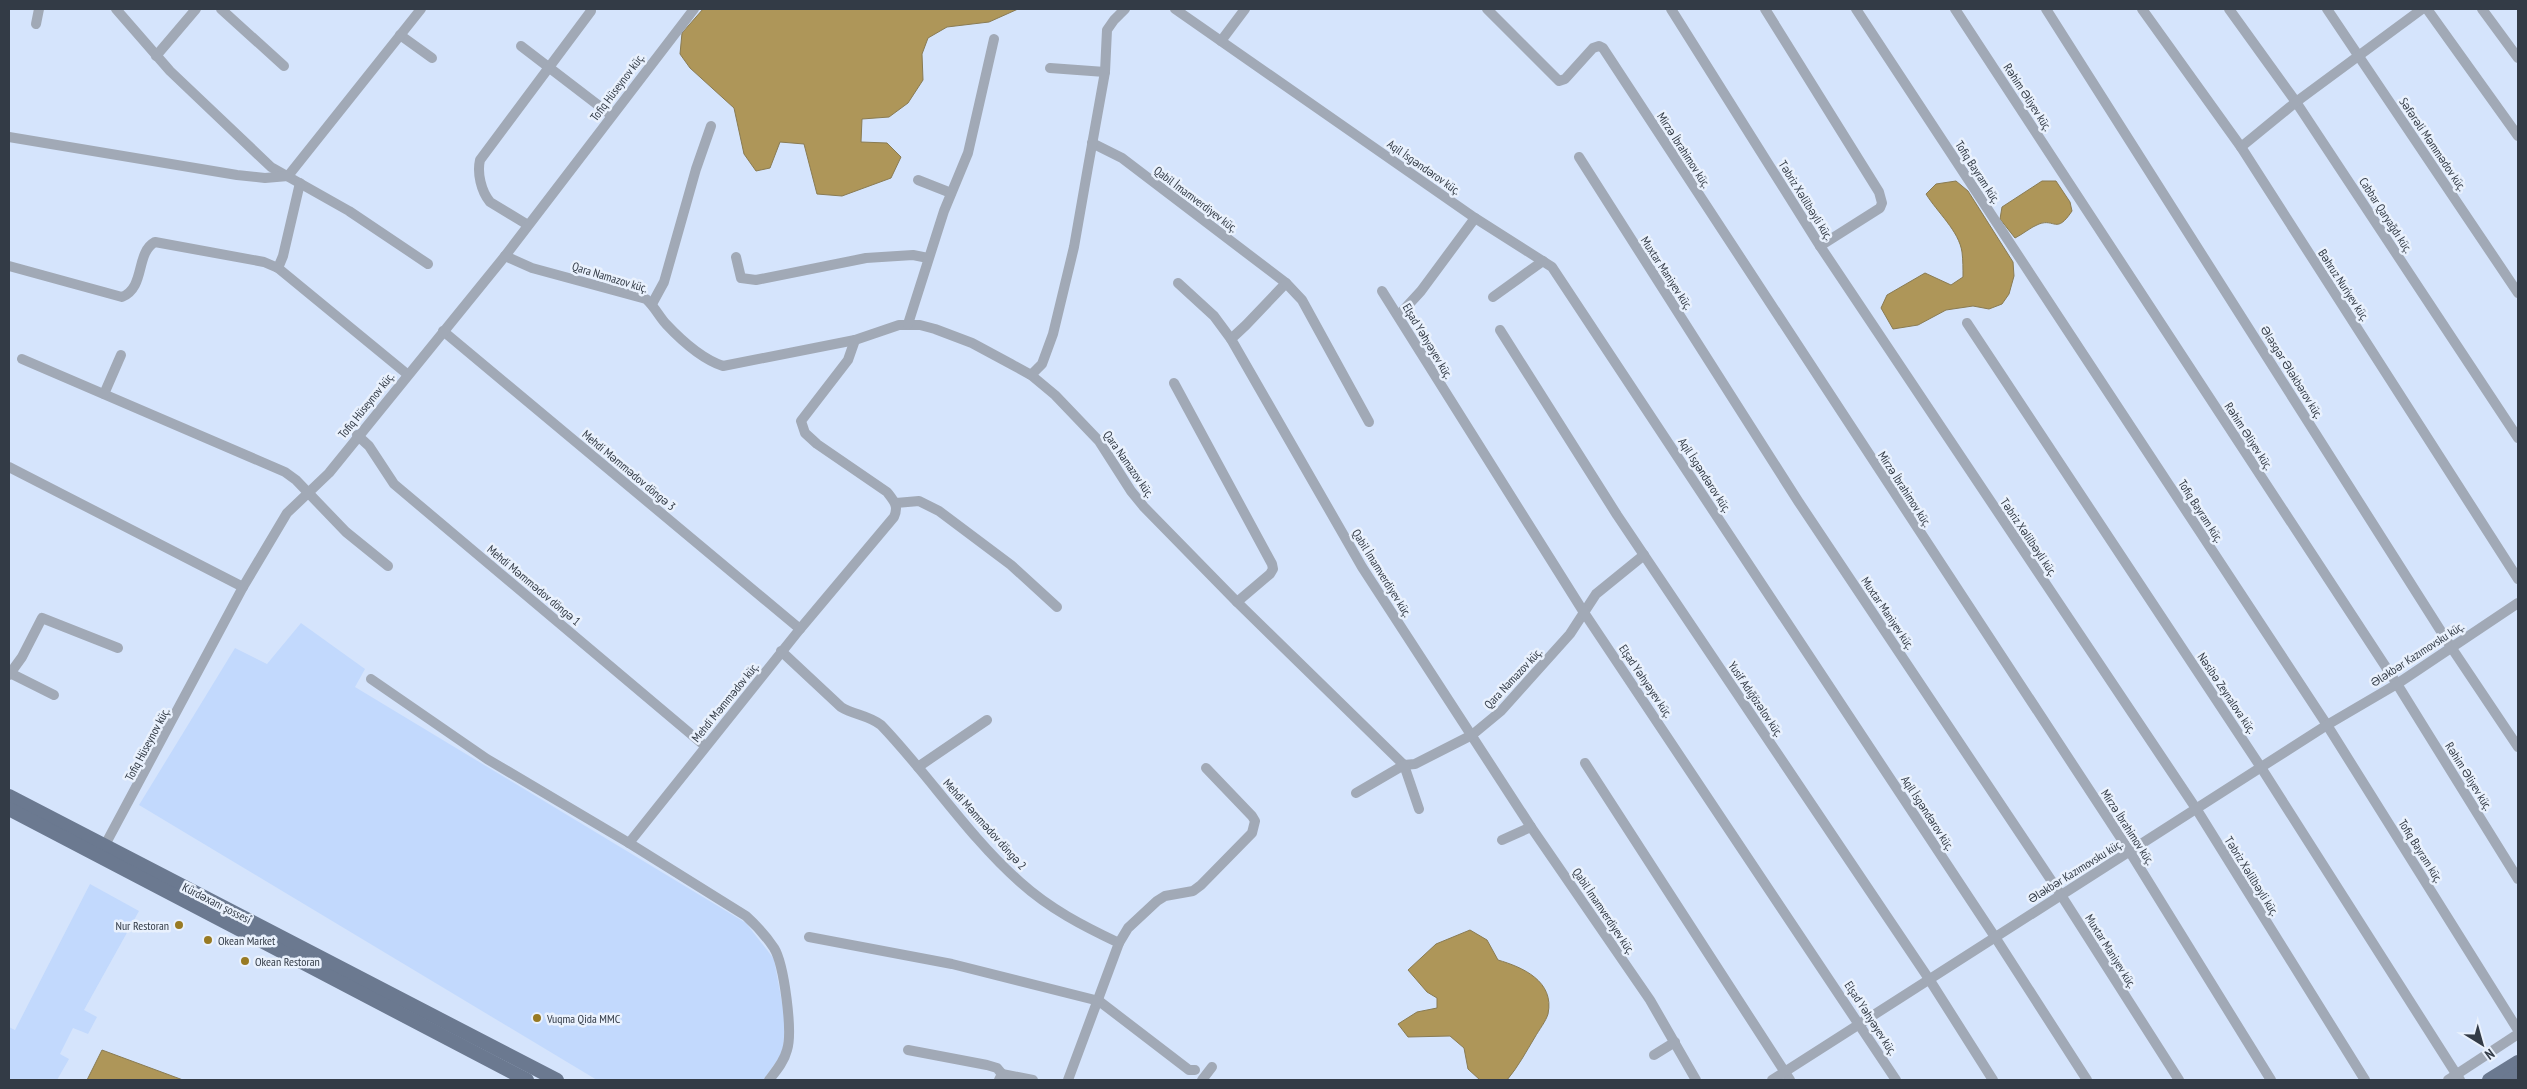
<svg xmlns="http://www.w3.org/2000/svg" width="2527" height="1089" font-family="'PT Sans Narrow',sans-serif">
<rect width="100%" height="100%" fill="#d5e4fc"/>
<g fill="#c2d9fd">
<polygon points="301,623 365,669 355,687 746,923 774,959 785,1019 783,1052 763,1080 597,1080 139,805 235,648 267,664"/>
<polygon points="90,884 139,911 84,1010 97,1017 88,1034 73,1028 60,1054 69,1059 57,1080 9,1080 9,1027 15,1030"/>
</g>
<g fill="#ae9659" stroke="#897b53">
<polygon points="703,9 1018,9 989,22 947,27 928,38 922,54 923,80 908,103 889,117 862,119 861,142 887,143 901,157 891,178 842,196 817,194 804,144 780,142 770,168 756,171 744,154 734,108 690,68 680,54 682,33"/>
<path d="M1956,181L1968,191L2013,262L2014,276L2009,294L2002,304L1989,309L1973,306L1946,310L1918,325L1893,329L1881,308L1887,295L1925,273L1951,285L1963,277C1963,269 1963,260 1962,252C1959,231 1937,212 1926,194L1936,184Z"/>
<path d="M2042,181H2056L2070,202L2072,211C2056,235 2055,218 2039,224C2031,227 2023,234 2015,238L2000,219L2002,207Z"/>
<path d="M1470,930L1487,940L1498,960C1522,967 1555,981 1548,1014C1546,1021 1539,1030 1535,1037C1526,1052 1518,1067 1507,1080H1480L1468,1069L1464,1048L1450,1036L1408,1037L1398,1024L1417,1012L1437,1008V998L1427,992L1408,970L1436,944Z"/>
<polygon points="102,1050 183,1080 87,1080"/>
</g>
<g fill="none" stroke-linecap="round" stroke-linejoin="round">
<g stroke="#a1a9b6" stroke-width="10">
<polyline points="116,9 170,71 271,167 349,211 428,264"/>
<polyline points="221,9 284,66"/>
<polyline points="1175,9 1475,218 1552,267 1995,937 2087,1080"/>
<polyline points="1487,9 1559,81 1565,79 1593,48 1599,46 1603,48 2130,852 2271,1080"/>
<polyline points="1671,9 1820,246 2197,810 2365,1080"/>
<polyline points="1765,9 1879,192 1882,203 1880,208 1820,246"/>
<polyline points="1856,9 2327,725 2518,1030"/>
<polyline points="1955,9 2397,684 2518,879"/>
<polyline points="2046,9 2451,647 2518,747"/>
<polyline points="2142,9 2241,147 2518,579"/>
<polyline points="2229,9 2296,102 2518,438"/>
<polyline points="2327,9 2518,293"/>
<polyline points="2427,9 2518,136"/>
<polyline points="2482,9 2518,58"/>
<polyline points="36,24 39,9"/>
<polyline points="400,35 432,58"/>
<polyline points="1221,41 1245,9"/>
<polyline points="521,46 611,115"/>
<polyline points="156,56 196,9"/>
<polyline points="1050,68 1105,72"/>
<polyline points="9,137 237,175 265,178 288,176 421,9"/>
<polyline points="1092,143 1122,158 1286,283 1246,325 1231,339 1362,567 1531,827 1650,1000 1696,1080"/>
<polyline points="2241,147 2296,102 2422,9"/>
<polyline points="1579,157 1798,501 2061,895 2179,1080"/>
<polyline points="918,180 951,193"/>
<path d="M528,225L490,202C481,191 477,173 480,160L591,11"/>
<path d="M505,256L532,268L646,299C654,306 659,316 666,324C681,340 702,359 723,366L855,340L899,325H920L935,329L972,343L1011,364L1031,375L1055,395L1099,441L1131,491L1144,507L1237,602L1404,765L1415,764L1472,735L1501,711L1570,634L1596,594L1644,555"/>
<polyline points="736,257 741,278 756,280 866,258 913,255 928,258"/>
<path d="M9,266L122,297C146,287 135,253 155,242L264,262L278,268L407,374"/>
<polyline points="278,268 283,256 300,183"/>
<polyline points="1178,283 1214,316 1231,339"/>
<polyline points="1286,283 1302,300 1369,422"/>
<polyline points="1382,291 1583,611 1896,1080"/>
<polyline points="1493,297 1543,261"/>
<polyline points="652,304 664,282 696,169 711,126"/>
<polyline points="1399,315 1421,291 1475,218"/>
<polyline points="1967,323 2262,769 2460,1080"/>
<polyline points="908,324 944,211 968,153 994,39"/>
<polyline points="1500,330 1617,515 1929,979 1993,1080"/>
<polyline points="443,331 800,629"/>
<polyline points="22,359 285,472 296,480 346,532 388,566"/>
<polyline points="1031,375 1042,364 1053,334 1074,247 1088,167 1105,72 1107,30 1114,20 1125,9"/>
<polyline points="1174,383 1272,564 1273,569 1270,574 1237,602"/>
<polyline points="104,394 121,355"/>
<polyline points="357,435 369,446 394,484 705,746"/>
<polyline points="9,467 243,587"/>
<polyline points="896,503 919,501 939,511 1011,565 1057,607"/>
<path d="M781,651L841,707C854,715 868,715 881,725C929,775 968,836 1020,882C1050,909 1083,926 1119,943L1068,1080"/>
<polyline points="10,673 54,695"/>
<polyline points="9,675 22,657 42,618 118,648"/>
<polyline points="371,679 487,759 629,843"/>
<polyline points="1585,763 1790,1080"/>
<polyline points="918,767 987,720"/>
<polyline points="1356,793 1404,765 1419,809"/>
<polyline points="1502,840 1531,827"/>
<polyline points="105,845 243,587 287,513 329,473 505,256 694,9"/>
<polyline points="809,937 952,964 1099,1001 1189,1070 1195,1070"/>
<polyline points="1119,943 1128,928 1157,901 1165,896 1193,891 1201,885 1252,833 1255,821 1252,816 1206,768"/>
<polyline points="908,1050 987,1065 997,1068 1002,1074"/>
<polyline points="1654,1055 1675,1042"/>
<path d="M769,1080C776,1071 784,1062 787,1050C793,1032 784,964 774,948C766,936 756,925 746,916L629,843L800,629L894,517C899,506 894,501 887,492L817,444L805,433L801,421L848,360L855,340"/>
<polyline points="999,1080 1002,1074 1033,1080"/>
<polyline points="1202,1080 1212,1067"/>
<polyline points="1772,1080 2327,725 2397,684 2518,603"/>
<polyline points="2448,1080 2518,1034"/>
</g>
<g stroke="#6b7990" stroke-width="14">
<polyline points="9,796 557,1080"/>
<polyline points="9,809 527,1080"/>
<polyline points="2489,1080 2518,1062"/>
<polyline points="2509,1080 2518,1074"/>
</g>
</g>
<g fill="#987a23" stroke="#e9f1fd" stroke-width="2">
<circle cx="179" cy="925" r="5"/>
<circle cx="208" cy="940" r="5"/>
<circle cx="245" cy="961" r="5"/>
<circle cx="537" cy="1018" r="5"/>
</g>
<g text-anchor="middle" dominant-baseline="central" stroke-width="5" stroke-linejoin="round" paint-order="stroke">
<g font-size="12" fill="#333b46" stroke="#e9f1fd">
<text transform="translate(617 87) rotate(-53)">Tofiq Hüseynov küç.</text>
<text transform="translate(2028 97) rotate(57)">Rəhim Əliyev küç.</text>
<text transform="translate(2433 144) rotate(56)">Səfərəli Məmmədov küç.</text>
<text transform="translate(1684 150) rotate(57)">Mirzə İbrahimov küç.</text>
<text transform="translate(1424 167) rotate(35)">Aqil İsgəndərov küç.</text>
<text transform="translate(1978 172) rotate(57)">Tofiq Bayram küç.</text>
<text transform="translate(1196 199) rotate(37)">Qabil İmamverdiyev küç.</text>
<text transform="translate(1806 200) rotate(58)">Təbriz Xəlilbəyli küç.</text>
<text transform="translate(2386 215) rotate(57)">Cabbar Qaryağdı küç.</text>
<text transform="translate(1667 273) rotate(57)">Muxtar Maniyev küç.</text>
<text transform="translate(610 277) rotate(17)">Qara Namazov küç.</text>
<text transform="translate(2344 285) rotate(57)">Bəhruz Nuriyev küç.</text>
<text transform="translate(1428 341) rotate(59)">Elşad Yəhyəyev küç.</text>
<text transform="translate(2292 372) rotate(58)">Ələsgər Ələkbərov küç.</text>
<text transform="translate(366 405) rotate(-51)">Tofiq Hüseynov küç.</text>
<text transform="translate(2249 436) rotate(57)">Rəhim Əliyev küç.</text>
<text transform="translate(1129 464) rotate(55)">Qara Namazov küç.</text>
<text transform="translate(629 470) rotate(40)">Mehdi Məmmədov döngə 3</text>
<text transform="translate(1705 475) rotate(57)">Aqil İsgəndərov küç.</text>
<text transform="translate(1905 489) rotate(57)">Mirzə İbrahimov küç.</text>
<text transform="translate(2201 511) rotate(57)">Tofiq Bayram küç.</text>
<text transform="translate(2029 537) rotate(56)">Təbriz Xəlilbəyli küç.</text>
<text transform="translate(1382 573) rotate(58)">Qabil İmamverdiyev küç.</text>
<text transform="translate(534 585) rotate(40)">Mehdi Məmmədov döngə 1</text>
<text transform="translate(1888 613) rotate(56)">Muxtar Maniyev küç.</text>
<text transform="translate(2417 654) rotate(-33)">Ələkbər Kazımovsku küç.</text>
<text transform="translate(1513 678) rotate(-47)">Qara Namazov küç.</text>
<text transform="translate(1646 681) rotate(56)">Elşad Yəhyəyev küç.</text>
<text transform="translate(2227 693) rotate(56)">Nəsibə Zeynalova küç.</text>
<text transform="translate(1756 699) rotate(56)">Yusif Adığözəlov küç.</text>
<text transform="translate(725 702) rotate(-51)">Mehdi Məmmədov küç.</text>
<text transform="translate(147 744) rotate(-62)">Tofiq Hüseynov küç.</text>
<text transform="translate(2469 776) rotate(58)">Rəhim Əliyev küç.</text>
<text transform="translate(1928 813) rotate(57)">Aqil İsgəndərov küç.</text>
<text transform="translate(985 824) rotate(48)">Mehdi Məmmədov döngə 2</text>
<text transform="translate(2128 827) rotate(57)">Mirzə İbrahimov küç.</text>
<text transform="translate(2421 851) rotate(58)">Tofiq Bayram küç.</text>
<text transform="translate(2075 871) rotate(-32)">Ələkbər Kazımovsku küç.</text>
<text transform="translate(2252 876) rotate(58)">Təbriz Xəlilbəyli küç.</text>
<text transform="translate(217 903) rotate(27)">Kürdəxanı şossesi</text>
<text transform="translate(1604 911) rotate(56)">Qabil İmamverdiyev küç.</text>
<text transform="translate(2111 951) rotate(58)">Muxtar Maniyev küç.</text>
<text transform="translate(1871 1018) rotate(57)">Elşad Yəhyəyev küç.</text>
</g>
<g font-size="12" fill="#333b46" stroke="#e9f1fd" text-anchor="start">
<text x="169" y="925" text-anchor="end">Nur Restoran</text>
<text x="218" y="940">Okean Market</text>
<text x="255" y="961">Okean Restoran</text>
<text x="547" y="1018">Vuqma Qida MMC</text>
</g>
</g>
<rect width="2527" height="1089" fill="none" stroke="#333b46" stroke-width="20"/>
<g transform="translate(2482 1044) rotate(143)" stroke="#e9f1fd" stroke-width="4" paint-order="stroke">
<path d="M0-4L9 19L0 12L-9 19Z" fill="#333b46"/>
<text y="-8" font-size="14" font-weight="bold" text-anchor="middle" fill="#333b46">N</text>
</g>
</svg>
